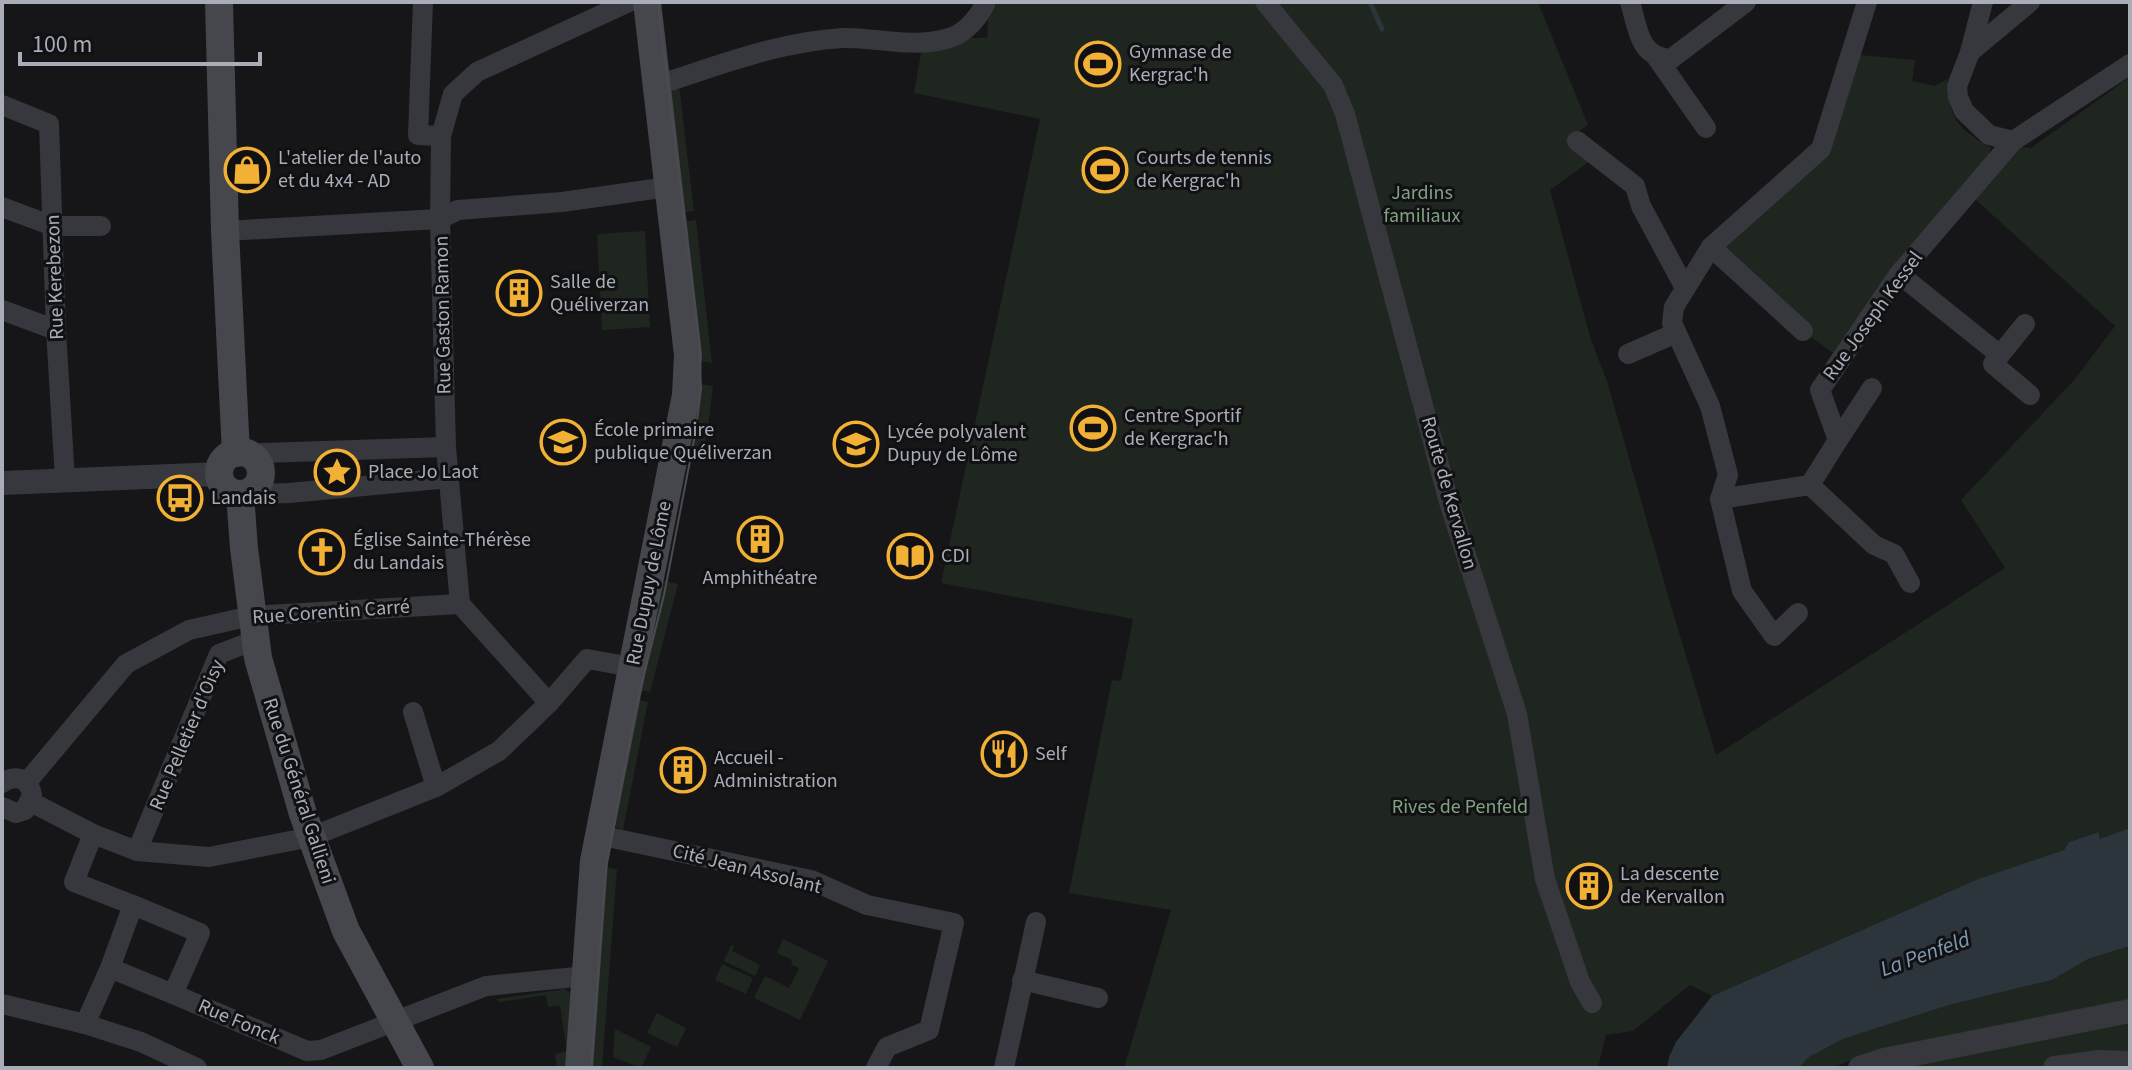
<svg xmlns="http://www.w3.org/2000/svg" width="2132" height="1070" font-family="'Source Sans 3',sans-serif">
	<rect width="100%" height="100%" fill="#161618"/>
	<!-- green -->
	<g fill="#1e261f">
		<polygon points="998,2 1538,2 1588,125 1575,134 1590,161 1550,190 1591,340 1607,381 1674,616 1716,755 2005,568 1961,500 2075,379 2115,326 1975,199 2019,147 2031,148 2130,77 2130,828 2100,839 2097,832 2069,842 2064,850 1978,879 1712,996 1690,985 1633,1031 1606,1035 1598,1068 1124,1068 1171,910 1069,893 1112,680 1121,681 1133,619 941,583 1040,119 914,93 921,53 950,46 964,38 987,38 988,17"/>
		<path d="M1860,55l55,5 -3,21 23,5 12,-7c3,41 9,48 44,69l-2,7 -95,110 -61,88 -30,-22 -85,-83 72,-61z"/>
		<polygon points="679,85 694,211 675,213 666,91"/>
		<polygon points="696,220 712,363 700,361 677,223"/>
		<polygon points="645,231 650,327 602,330 597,234"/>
		<polygon points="699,384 713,386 707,435 701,454 679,450"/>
		<polygon points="654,579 678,584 650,692 631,688"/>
		<polygon points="630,698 648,702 623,830 614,826"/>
		<polygon points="598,866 617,869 602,1068 583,1068"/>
		<polygon points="783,939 828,961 800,1020 754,998 765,976 789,988 799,968 791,964 792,960 777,953"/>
		<polygon points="731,945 734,946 732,951 760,965 755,976 724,961"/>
		<polygon points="2130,946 2130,1068 1872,1068 1873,1052 1831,1068 1799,1068 1809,1057 1843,1039 1949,1005 2052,980 2088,959"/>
		<polygon points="722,964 753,978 746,994 715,980"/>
		<polygon points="565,989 573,995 569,1068 557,1068 555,1054 567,1051 560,1006 548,1007 546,995 499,1002 496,999"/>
		<polygon points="657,1013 686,1028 677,1047 647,1033"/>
		<polygon points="615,1029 651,1047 641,1068 613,1057"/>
	</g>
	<!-- water -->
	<polygon fill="#2c353c" points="2130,828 2130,946 2088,959 2052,980 1949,1005 1843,1039 1809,1057 1799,1068 1667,1068 1669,1057 1676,1042 1712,996 1978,879 2064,850 2069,842 2098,832 2100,839"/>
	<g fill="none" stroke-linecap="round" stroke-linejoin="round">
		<!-- stream -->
		<polyline stroke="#2c353c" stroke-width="5" points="1370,2 1382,29"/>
		<!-- minor -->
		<g stroke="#37383d" stroke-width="20">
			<polyline points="423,2 418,135 441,136"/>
			<polyline points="1265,2 1333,85 1345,114 1449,502 1517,714 1545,879 1580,982 1592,1003"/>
			<path d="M1630,2c8,26 8,55 41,57l75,-57"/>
			<polyline points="1867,2 1821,149 1711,247 1674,307 1672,323 1710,406 1728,475 1720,499 1810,485 1838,440 1820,390 1899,274 2013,141"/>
			<polyline points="1983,2 1970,52 1957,86 1958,97 1964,111 1989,135 2013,141 2130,64"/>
			<polyline points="1970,52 2030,2"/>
			<polyline points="1657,58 1706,128"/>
			<path d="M657,85c61,-19 120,-43 185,-47 36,-1 74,12 110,-1 15,-5 28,-22 34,-35"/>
			<polyline points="2,105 49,124 56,330 65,480"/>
			<polyline points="1577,141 1635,186 1641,206 1685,288"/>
			<polyline points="2,207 53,226 101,226"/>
			<polyline points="225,231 440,219 458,210 562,202 668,187"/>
			<polyline points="1711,247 1803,331"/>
			<polyline points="1899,274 2000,355 2025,324"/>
			<polyline points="2,310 56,330"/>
			<polyline points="1628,354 1676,333"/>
			<polyline points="2000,355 1993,364 2030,395"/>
			<polyline points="1838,440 1872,388"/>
			<polyline points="254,458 262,453 446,447"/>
			<polyline points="1810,485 1874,545 1894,554 1910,583"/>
			<polyline points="254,488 262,494 289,493 449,478"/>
			<polyline points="1720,499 1742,591 1774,636 1798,613"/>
			<polyline points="549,703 460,604 446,447 440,219 441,136 453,94 477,72 629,2"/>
			<polyline points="413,712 436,787"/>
			<polyline points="27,782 126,664 189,630 251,616 460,604"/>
			<path d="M2,783c14,-9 27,-5 30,12l-7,15 -9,3 -14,-6"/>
			<polyline points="31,802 93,834 137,851 209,857 311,837 436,787 499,751 549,703 587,659 632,667"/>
			<polyline points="93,834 74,882 133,905"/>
			<polyline points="598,835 811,880 867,905 954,923 929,1030 887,1047 876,1068"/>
			<polyline points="137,851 219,654 255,640"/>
			<polyline points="1022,980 1098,998"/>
			<polyline points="173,994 307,1051 321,1050 486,986 586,976"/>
			<polyline points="2,1004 85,1024 141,1042 197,1068"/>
			<polyline points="85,1024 110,968 173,994 200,933 133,905 110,968"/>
			<polyline points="1004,1068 1036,922"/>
		</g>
		<!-- tertiary -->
		<g stroke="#37383d" stroke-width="24">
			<polyline points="2,483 219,474"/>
			<polyline points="1860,1068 1884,1060 2130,1011"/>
			<polyline points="2055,1068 2099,1062 2130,1063"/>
		</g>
		<!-- secondary -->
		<g stroke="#45474d" stroke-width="28">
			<polyline points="219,2 225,231 236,453"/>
			<circle cx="240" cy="473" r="21"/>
			<polyline points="240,494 244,548 258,658 303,814 346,931 420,1068"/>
			<polyline points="579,1068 594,861 686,395 688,355 647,2"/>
		</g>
		<!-- tram -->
		<polyline stroke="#4a4c52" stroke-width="2" points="591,1068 606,868 637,703 664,595 695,435 701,389 699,340 658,2"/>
	</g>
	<!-- icons -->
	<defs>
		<g id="stadium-ring" transform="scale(2.3)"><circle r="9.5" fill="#111113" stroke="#f2b134" stroke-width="1.5"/><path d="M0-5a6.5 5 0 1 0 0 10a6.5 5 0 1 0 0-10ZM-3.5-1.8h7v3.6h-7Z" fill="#f2b134"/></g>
		<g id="shop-ring" transform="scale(2.3)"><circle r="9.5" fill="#111113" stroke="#f2b134" stroke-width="1.5"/><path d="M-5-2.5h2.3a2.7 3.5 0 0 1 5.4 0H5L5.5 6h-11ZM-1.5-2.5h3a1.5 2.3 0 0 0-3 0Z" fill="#f2b134"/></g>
		<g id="building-ring" transform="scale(2.3)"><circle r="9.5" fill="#111113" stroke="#f2b134" stroke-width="1.5"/><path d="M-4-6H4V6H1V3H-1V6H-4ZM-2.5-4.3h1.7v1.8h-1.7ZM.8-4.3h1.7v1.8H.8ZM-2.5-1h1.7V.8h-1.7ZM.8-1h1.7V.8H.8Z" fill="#f2b134"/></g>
		<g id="school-ring" transform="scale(2.3)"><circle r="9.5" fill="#111113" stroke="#f2b134" stroke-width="1.5"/><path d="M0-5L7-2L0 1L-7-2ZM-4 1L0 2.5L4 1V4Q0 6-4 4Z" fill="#f2b134"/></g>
		<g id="sight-ring" transform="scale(2.3)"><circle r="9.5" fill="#111113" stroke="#f2b134" stroke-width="1.5"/><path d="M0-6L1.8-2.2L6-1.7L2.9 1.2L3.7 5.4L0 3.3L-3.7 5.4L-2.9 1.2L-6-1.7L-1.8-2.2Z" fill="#f2b134"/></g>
		<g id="bus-ring" transform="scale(2.3)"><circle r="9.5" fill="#111113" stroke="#f2b134" stroke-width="1.5"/><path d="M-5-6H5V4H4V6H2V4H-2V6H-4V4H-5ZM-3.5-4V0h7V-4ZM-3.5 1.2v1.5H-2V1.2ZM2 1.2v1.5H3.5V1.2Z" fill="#f2b134"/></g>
		<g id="church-ring" transform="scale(2.3)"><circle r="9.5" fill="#111113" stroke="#f2b134" stroke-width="1.5"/><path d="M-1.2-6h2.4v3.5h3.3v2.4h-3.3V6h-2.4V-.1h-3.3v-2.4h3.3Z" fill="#f2b134"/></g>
		<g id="library-ring" transform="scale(2.3)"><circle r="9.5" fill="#111113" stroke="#f2b134" stroke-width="1.5"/><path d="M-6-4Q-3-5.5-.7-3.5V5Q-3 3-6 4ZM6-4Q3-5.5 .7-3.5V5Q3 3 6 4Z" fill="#f2b134"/></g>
		<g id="restaurant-ring" transform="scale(2.3)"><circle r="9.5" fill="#111113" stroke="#f2b134" stroke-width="1.5"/><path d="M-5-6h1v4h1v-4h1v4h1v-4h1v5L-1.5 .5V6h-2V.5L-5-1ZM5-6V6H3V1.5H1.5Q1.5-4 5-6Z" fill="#f2b134"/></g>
	</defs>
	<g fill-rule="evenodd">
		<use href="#stadium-ring" x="1098" y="64"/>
		<use href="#shop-ring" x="247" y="170"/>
		<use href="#stadium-ring" x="1105" y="170"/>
		<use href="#building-ring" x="519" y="293"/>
		<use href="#stadium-ring" x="1093" y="428"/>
		<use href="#school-ring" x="563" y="442"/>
		<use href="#school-ring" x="856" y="444"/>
		<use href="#sight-ring" x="337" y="472"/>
		<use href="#bus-ring" x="180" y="498"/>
		<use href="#building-ring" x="760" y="539"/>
		<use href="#church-ring" x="322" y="552"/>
		<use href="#library-ring" x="910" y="556"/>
		<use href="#restaurant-ring" x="1004" y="754"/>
		<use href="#building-ring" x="683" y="770"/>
		<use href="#building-ring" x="1589" y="886"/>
	</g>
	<g text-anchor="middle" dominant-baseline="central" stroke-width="6" stroke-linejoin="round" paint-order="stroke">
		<!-- poi labels -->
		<g font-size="20" fill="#a8adb8" stroke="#111113" text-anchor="start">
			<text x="1129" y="52">Gymnase de<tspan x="1129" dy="23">Kergrac'h</tspan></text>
			<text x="278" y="158">L'atelier de l'auto<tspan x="278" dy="23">et du 4x4 - AD</tspan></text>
			<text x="1136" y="158">Courts de tennis<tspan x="1136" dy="23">de Kergrac'h</tspan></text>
			<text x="550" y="282">Salle de<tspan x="550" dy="23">Quéliverzan</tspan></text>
			<text x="1124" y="416">Centre Sportif<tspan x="1124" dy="23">de Kergrac'h</tspan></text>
			<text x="594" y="430">École primaire<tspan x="594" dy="23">publique Quéliverzan</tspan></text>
			<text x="887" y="432">Lycée polyvalent<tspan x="887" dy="23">Dupuy de Lôme</tspan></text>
			<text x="368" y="472">Place Jo Laot</text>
			<text x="211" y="498">Landais</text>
			<text x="353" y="540">Église Sainte-Thérèse<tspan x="353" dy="23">du Landais</tspan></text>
			<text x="941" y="556">CDI</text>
			<text x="760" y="578" text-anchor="middle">Amphithéatre</text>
			<text x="1035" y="754">Self</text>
			<text x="714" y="758">Accueil -<tspan x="714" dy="23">Administration</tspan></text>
			<text x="1620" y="874">La descente<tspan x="1620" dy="23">de Kervallon</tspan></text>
		</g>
		<!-- park labels -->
		<g font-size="20" fill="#7fa381" stroke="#111113">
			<text x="1422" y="193">Jardins<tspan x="1422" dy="23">familiaux</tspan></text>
			<text x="1460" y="807">Rives de Penfeld</text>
		</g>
		<!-- street labels -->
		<g font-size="20" fill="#a8adb8" stroke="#111113">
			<text transform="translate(55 277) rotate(-92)">Rue Kerebezon</text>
			<text transform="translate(443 315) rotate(-91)">Rue Gaston Ramon</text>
			<text transform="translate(1873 316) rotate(-54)">Rue Joseph Kessel</text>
			<text transform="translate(1449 493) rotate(74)">Route de Kervallon</text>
			<text transform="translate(649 583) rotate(-79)">Rue Dupuy de Lôme</text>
			<text transform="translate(331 612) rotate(-4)">Rue Corentin Carré</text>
			<text transform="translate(187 735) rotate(-67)">Rue Pelletier d'Oisy</text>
			<text transform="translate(299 791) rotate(72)">Rue du Général Gallieni</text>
			<text transform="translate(747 869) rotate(14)">Cité Jean Assolant</text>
			<text transform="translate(239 1022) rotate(23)">Rue Fonck</text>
		</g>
		<!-- water labels -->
		<g font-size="22" font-style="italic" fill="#7f9bb3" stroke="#111113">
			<text transform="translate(1925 954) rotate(-20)">La Penfeld</text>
		</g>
	</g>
	<!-- border -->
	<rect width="2132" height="1070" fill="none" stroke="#a8adb8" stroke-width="8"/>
	<!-- scale -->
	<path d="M20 52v12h240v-12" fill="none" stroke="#a8adb8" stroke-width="4"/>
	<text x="32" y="52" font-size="24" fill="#a8adb8" stroke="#111113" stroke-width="6" paint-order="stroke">100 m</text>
</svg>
